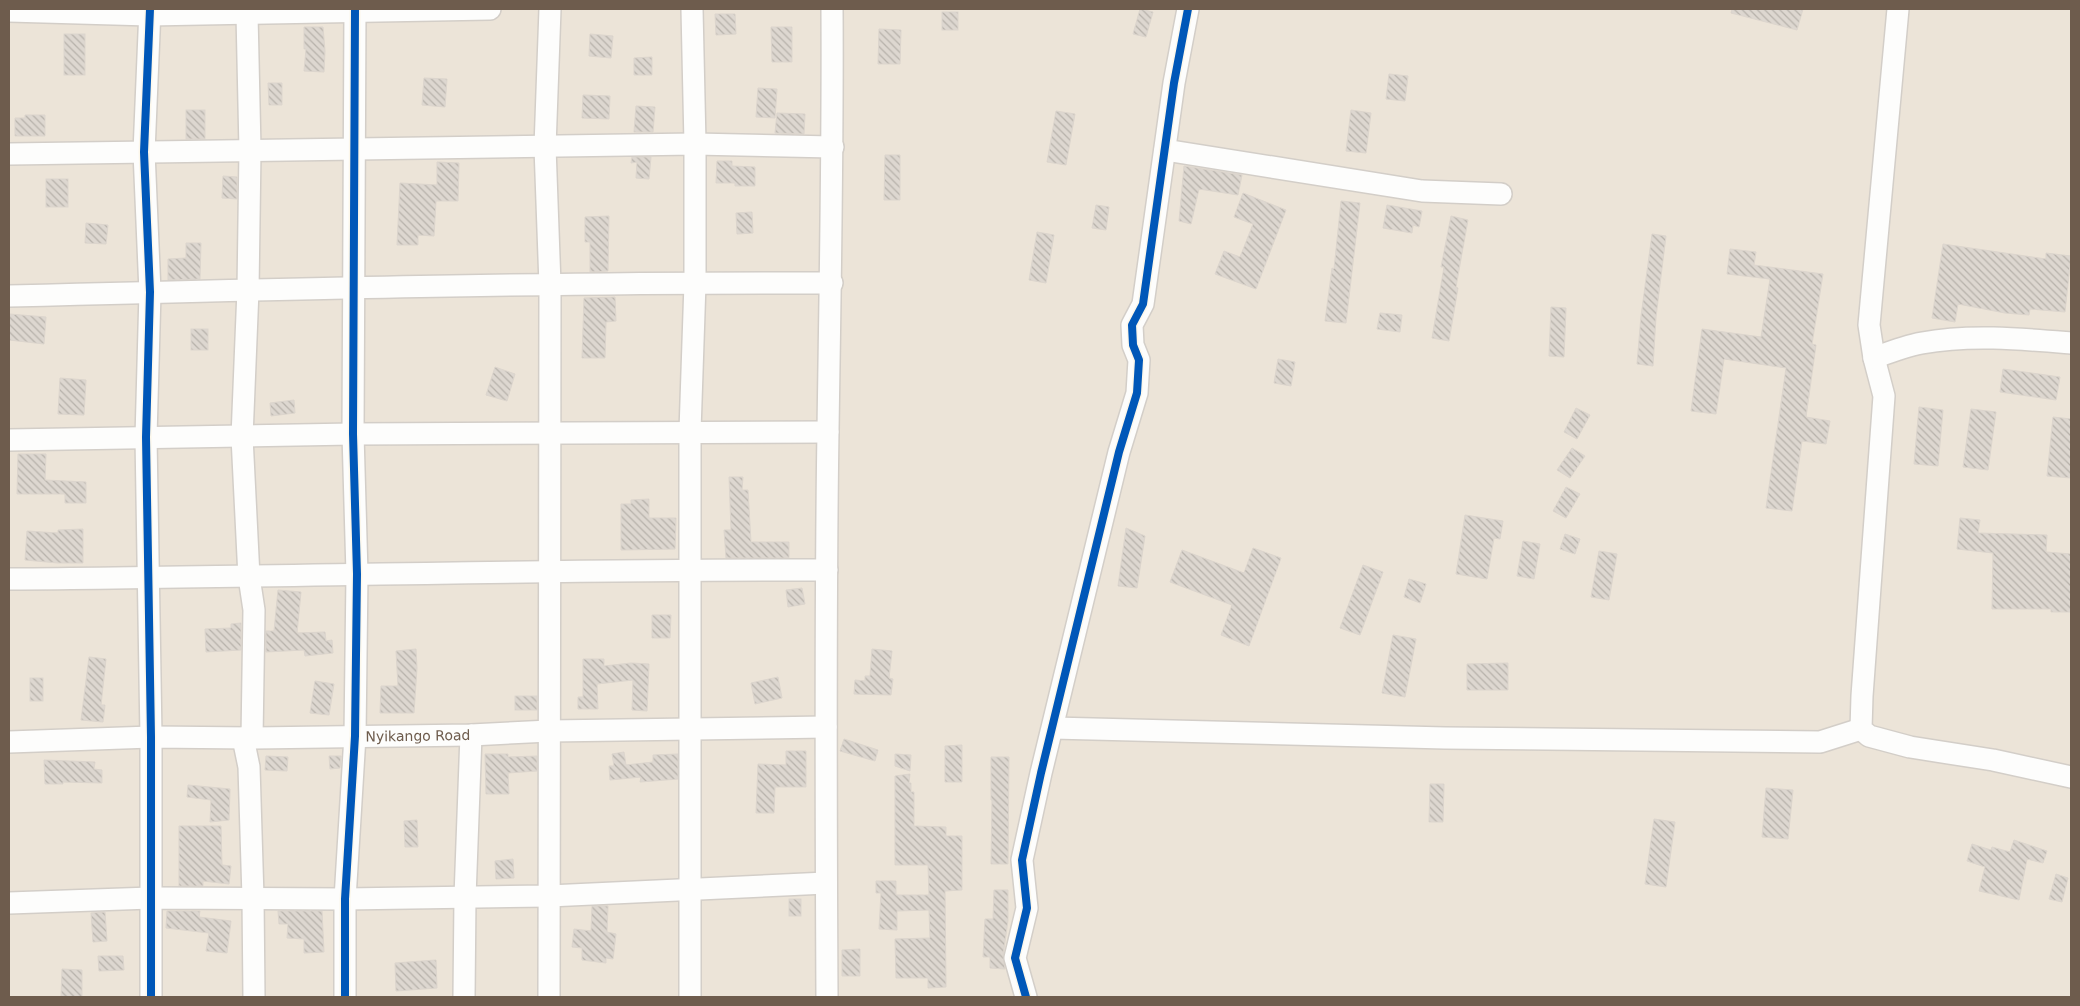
<svg xmlns="http://www.w3.org/2000/svg" width="2080" height="1006" font-family="'DejaVu Sans',sans-serif">
	<defs>
		<pattern id="building-back-hatch" width="6" height="6" patternUnits="userSpaceOnUse" patternTransform="scale(1.25)"><rect width="6" height="6" fill="#ddd7d0"/><path d="M-1 5l2 2M0 0l6 6M5-1l2 2" fill="none" stroke="#b7b2ab"/></pattern>
	</defs>
	<rect width="100%" height="100%" fill="#f4f1ea"/>
	<!-- residential -->
	<rect fill="#ece4d8" x="9" y="9" width="2062" height="988"/>
	<!-- building -->
	<g fill="url(#building-back-hatch)" stroke="#dcd5cd">
		<polygon points="1140,9 1153,12 1146,37 1133,34"/>
		<polygon points="1732,9 1803,9 1797,30 1731,13"/>
		<rect x="942" y="12" width="16" height="18"/>
		<polygon points="715,14 735,14 736,34 716,35"/>
		<polygon points="304,27 323,27 325,51 324,72 304,71 306,49 304,49"/>
		<polygon points="771,27 792,27 792,62 772,62"/>
		<polygon points="879,29 901,30 900,64 878,64"/>
		<rect x="64" y="34" width="21" height="41"/>
		<polygon points="590,34 613,36 611,58 589,56"/>
		<polygon points="652,57 652,75 634,75 634,58"/>
		<polygon points="1389,74 1408,76 1405,101 1386,99"/>
		<polygon points="424,78 447,79 445,107 422,105"/>
		<polygon points="268,83 282,83 282,105 269,105"/>
		<polygon points="758,88 777,89 775,118 756,117"/>
		<polygon points="583,95 610,96 609,119 582,118"/>
		<polygon points="636,106 655,107 653,132 634,132"/>
		<rect x="186" y="110" width="19" height="29"/>
		<polygon points="1351,110 1371,113 1366,153 1346,151"/>
		<polygon points="1056,111 1075,114 1066,165 1047,162"/>
		<polygon points="777,113 805,114 804,134 775,133"/>
		<polygon points="25,115 45,115 45,136 15,136 15,118 25,118"/>
		<polygon points="885,155 900,155 900,200 884,200"/>
		<polygon points="632,157 651,157 649,179 636,178 637,162 631,163"/>
		<polygon points="717,161 732,161 732,166 755,167 755,186 735,186 735,183 716,183"/>
		<polygon points="437,162 459,163 458,201 436,201 434,236 418,235 418,245 397,245 400,183 437,185"/>
		<polygon points="1184,166 1242,175 1238,195 1199,189 1191,224 1179,221"/>
		<polygon points="223,176 237,177 237,199 222,198"/>
		<rect x="46" y="179" width="22" height="28"/>
		<polygon points="1243,193 1286,210 1256,289 1215,274 1224,251 1240,257 1253,224 1234,217"/>
		<polygon points="1341,201 1360,203 1346,323 1325,321 1332,268 1334,269"/>
		<polygon points="1096,205 1109,207 1106,230 1092,228"/>
		<polygon points="1387,205 1422,211 1419,227 1413,225 1412,233 1383,228"/>
		<polygon points="752,212 753,233 737,234 736,213"/>
		<polygon points="609,216 608,271 590,272 590,242 585,242 585,217"/>
		<polygon points="1451,216 1468,220 1456,287 1458,288 1449,341 1432,338 1444,267 1441,267"/>
		<polygon points="86,223 108,225 106,244 85,243"/>
		<polygon points="1037,232 1054,235 1046,283 1029,280"/>
		<polygon points="1652,234 1666,236 1656,317 1653,366 1637,364 1641,316"/>
		<polygon points="186,243 201,243 200,279 168,280 168,259 186,258"/>
		<polygon points="1943,244 2046,259 2046,253 2071,256 2065,312 2030,309 2029,315 2005,313 1958,304 1955,322 1932,318"/>
		<polygon points="1730,249 1756,252 1754,265 1823,274 1812,344 1816,345 1806,417 1830,421 1826,444 1802,441 1792,511 1766,508 1786,368 1724,359 1716,414 1691,411 1702,329 1761,337 1770,279 1727,274"/>
		<polygon points="615,297 616,321 606,322 605,358 582,358 584,298"/>
		<polygon points="1551,307 1566,308 1564,357 1549,356"/>
		<polygon points="1380,313 1402,315 1400,332 1377,329"/>
		<polygon points="9,314 46,317 44,344 9,340"/>
		<rect x="191" y="329" width="17" height="21"/>
		<polygon points="1278,359 1295,362 1291,386 1274,383"/>
		<polygon points="495,367 515,374 507,401 486,395"/>
		<polygon points="2003,369 2060,377 2056,400 2000,392"/>
		<polygon points="60,378 86,380 84,415 58,414"/>
		<polygon points="294,400 295,413 271,416 270,403"/>
		<polygon points="1919,407 1943,410 1938,466 1914,464"/>
		<polygon points="1576,408 1590,415 1577,439 1564,432"/>
		<polygon points="1971,409 1996,412 1988,470 1963,467"/>
		<polygon points="2053,417 2071,419 2071,478 2047,476"/>
		<polygon points="1572,448 1585,456 1570,478 1557,470"/>
		<polygon points="18,454 46,454 45,480 86,482 86,503 65,503 65,494 17,494"/>
		<polygon points="729,477 743,477 742,490 748,490 751,542 789,542 789,558 726,558 724,530 731,530"/>
		<polygon points="1566,487 1580,494 1566,518 1553,511"/>
		<polygon points="649,499 649,518 676,518 675,549 621,550 621,504 631,504 631,500"/>
		<polygon points="1465,515 1503,521 1500,539 1494,538 1487,579 1456,574"/>
		<polygon points="1960,518 1980,520 1978,533 2047,535 2046,552 2071,554 2071,612 2051,612 2051,609 1992,609 1993,553 1957,549"/>
		<polygon points="1126,528 1145,536 1137,588 1118,586"/>
		<polygon points="83,529 83,563 58,563 25,560 27,531 58,533 58,530"/>
		<polygon points="1565,534 1580,539 1575,554 1560,549"/>
		<polygon points="1523,541 1540,544 1534,579 1517,576"/>
		<polygon points="1253,548 1281,558 1249,646 1221,635 1232,605 1170,582 1182,550 1244,573"/>
		<polygon points="1599,551 1617,554 1609,600 1591,597"/>
		<polygon points="1363,565 1383,572 1360,635 1340,628"/>
		<polygon points="1409,579 1426,584 1420,603 1404,597"/>
		<polygon points="802,588 805,604 788,607 786,590"/>
		<polygon points="278,590 301,592 297,633 325,632 326,641 332,640 333,653 305,656 304,650 266,652 266,631 274,631"/>
		<polygon points="652,615 671,615 670,638 652,638"/>
		<polygon points="241,623 241,650 206,652 205,629 231,628 231,624"/>
		<polygon points="1393,635 1416,639 1405,697 1382,693"/>
		<polygon points="416,649 417,668 414,713 380,713 381,686 398,686 396,651"/>
		<polygon points="872,649 892,651 889,678 893,679 891,695 854,694 855,680 865,681 865,676 870,676"/>
		<polygon points="89,657 106,659 101,705 105,705 103,722 81,720"/>
		<polygon points="583,659 604,659 604,666 631,663 649,664 647,711 632,710 633,680 597,684 598,709 578,709 578,697 583,697"/>
		<polygon points="1508,663 1508,690 1467,690 1467,664"/>
		<polygon points="778,677 782,698 755,704 751,683"/>
		<rect x="30" y="678" width="13" height="23"/>
		<polygon points="315,681 334,684 329,715 310,713"/>
		<rect x="515" y="696" width="22" height="14"/>
		<polygon points="844,739 878,750 875,761 840,751"/>
		<polygon points="962,745 962,782 945,782 945,746"/>
		<polygon points="786,751 806,751 806,787 775,787 774,813 756,813 758,764 786,765"/>
		<polygon points="624,752 626,765 653,762 653,755 678,754 678,779 640,782 641,777 610,780 609,766 614,766 612,754"/>
		<polygon points="485,754 508,754 508,757 537,756 537,771 508,773 509,794 486,794"/>
		<polygon points="895,754 911,755 910,771 895,766"/>
		<polygon points="266,756 288,757 287,771 265,770"/>
		<polygon points="329,756 341,756 340,768 330,769"/>
		<polygon points="991,757 1009,757 1008,864 991,864 992,800 991,800"/>
		<polygon points="44,760 95,762 94,769 102,770 102,783 63,782 63,784 45,784"/>
		<polygon points="910,774 909,783 911,783 911,792 914,792 914,826 946,827 946,836 962,836 962,890 945,891 946,987 928,988 928,978 896,978 895,939 930,938 929,910 897,911 897,930 879,929 881,893 876,893 876,881 896,881 896,895 929,895 928,865 895,865 895,776"/>
		<polygon points="1430,784 1444,784 1443,822 1429,822"/>
		<polygon points="188,785 230,789 229,820 210,822 211,800 187,797"/>
		<polygon points="1766,788 1793,790 1788,839 1762,837"/>
		<polygon points="1654,819 1675,822 1666,887 1645,884"/>
		<polygon points="417,820 418,847 405,847 404,821"/>
		<polygon points="179,826 221,826 222,865 231,866 229,884 203,881 203,886 179,886"/>
		<polygon points="2014,840 2047,851 2043,863 2027,859 2019,900 1979,891 1985,867 1967,861 1972,844 1991,850 1992,847 2010,852"/>
		<polygon points="513,859 514,878 496,879 495,861"/>
		<polygon points="2056,874 2068,878 2062,902 2049,899"/>
		<polygon points="994,890 1008,890 1008,920 1003,956 1005,969 990,968 990,957 983,957 985,919 993,919"/>
		<rect x="789" y="899" width="12" height="17"/>
		<polygon points="592,906 608,906 607,932 616,934 613,959 606,958 606,963 582,960 582,948 572,947 574,929 591,931"/>
		<polygon points="167,911 200,911 199,917 231,921 227,953 206,951 209,933 166,928"/>
		<polygon points="278,911 322,911 324,952 304,953 304,939 287,938 288,924 279,924"/>
		<polygon points="105,912 107,941 93,942 91,913"/>
		<polygon points="860,949 860,976 842,976 842,950"/>
		<polygon points="98,956 123,956 124,970 99,971"/>
		<polygon points="436,960 437,988 396,991 395,963"/>
		<polygon points="62,969 82,970 82,997 61,997"/>
	</g>
	<g fill="none" stroke-linecap="round" stroke-linejoin="round">
		<!-- minor casing -->
		<g stroke="#d3cec8" stroke-width="24">
			<g id="minor">
				<polyline points="150,9 144,152 150,292 146,437 151,737 151,997"/>
				<polyline points="1898,9 1869,325 1874,358 1884,396 1862,696 1861,729 1869,736 1910,747 1993,760 2071,777"/>
				<polyline points="9,11 149,15 490,9"/>
				<polyline points="247,14 250,150 248,290 242,437 249,577 254,610 252,738"/>
				<polyline points="1165,150 1422,191 1501,194"/>
				<polyline points="9,154 695,144 833,147"/>
				<path d="M9,296c274,-7 548,-14 823,-13"/>
				<path d="M1874,358c16,-6 31,-12 48,-15 48,-9 101,-4 149,0"/>
				<polyline points="9,440 353,434 828,432"/>
				<path d="M9,579c272,-2 545,-10 818,-9"/>
				<polyline points="1053,728 1445,738 1820,742 1861,729"/>
				<polyline points="243,738 249,767 253,898 254,997"/>
				<path id="s1" d="M9,742l142,-5 101,1 219,-3 78,-4 277,-4"/>
				<polyline points="9,903 151,898 345,899 549,896 826,883"/>
				<polyline points="345,997 345,899 355,736 357,574 353,434 355,9"/>
				<polyline points="464,997 465,897 471,735"/>
				<polyline points="549,997 550,285 545,147 550,9"/>
				<polyline points="690,997 690,431 695,283 695,144 692,9"/>
				<path d="M827,997c-1,-188 -2,-377 1,-566 2,-141 5,-281 4,-422"/>
				<polyline points="1026,997 1015,958 1027,908 1022,860 1041,773 1119,452 1137,393 1139,360 1133,345 1132,325 1143,304 1174,83 1188,9"/>
			</g>
		</g>
		<!-- minor -->
		<use href="#minor" stroke="#fdfdfc" stroke-width="21"/>
		<!-- cycleway casing -->
		<g stroke="#fcf7ea" stroke-width="11">
			<g id="cycleway">
				<polyline points="150,9 144,152 150,292 146,437 151,737 151,997"/>
				<polyline points="345,997 345,899 355,736 357,574 353,434 355,9"/>
				<polyline points="1026,997 1015,958 1027,908 1022,860 1041,773 1119,452 1137,393 1139,360 1133,345 1132,325 1143,304 1174,83 1188,9"/>
			</g>
		</g>
		<!-- cycleway -->
		<use href="#cycleway" stroke="#0057b8" stroke-width="8"/>
	</g>
	<g text-anchor="middle" dominant-baseline="central" stroke-width="5" stroke-linejoin="round" paint-order="stroke">
		<!-- street labels -->
		<g font-size="14" fill="#6e5c4d" stroke="#fcf7ea">
			<text stroke="none"><textPath href="#s1" startOffset="409">Nyikango Road</textPath></text>
		</g>
	</g>
	<!-- border -->
	<rect width="2080" height="1006" fill="none" stroke="#6e5c4d" stroke-width="20"/>
</svg>
